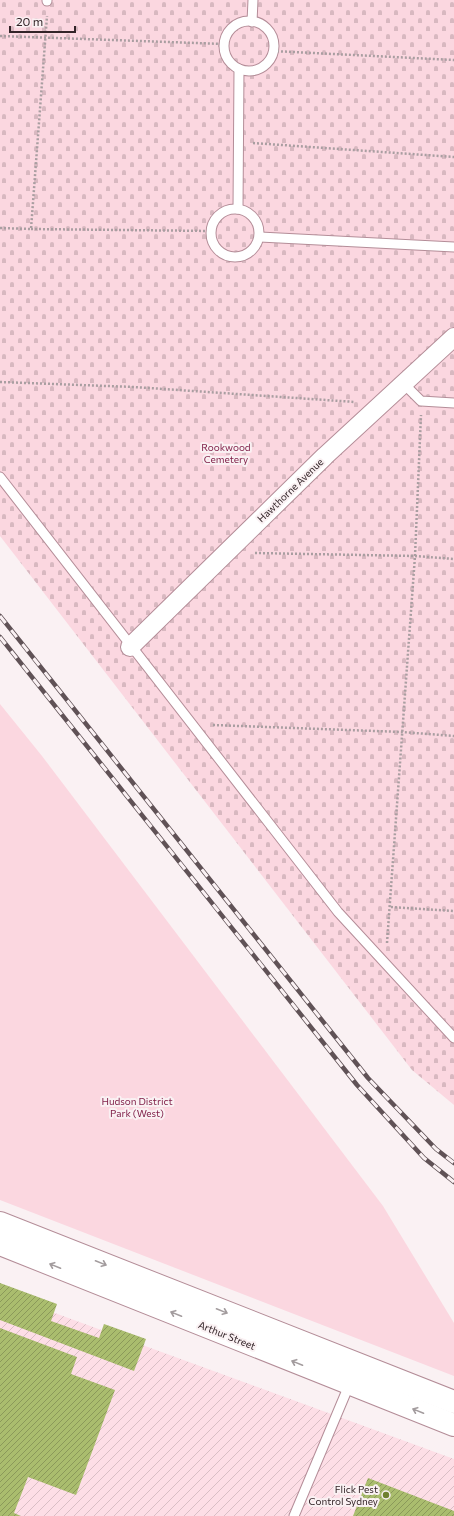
<svg xmlns="http://www.w3.org/2000/svg" width="454" height="1516" font-family="Commissioner,sans-serif">
	<defs>
		<pattern id="industrial-furrows" width="10" height="10" patternUnits="userSpaceOnUse"><rect width="10" height="10" fill="#fddee6"/><path d="M-1 1l2-2M0 10L10 0M9 11l2-2" fill="none" stroke="#d9bec5"/></pattern>
		<pattern id="cemetery-stones" width="16" height="16" patternUnits="userSpaceOnUse"><rect width="16" height="16" fill="#fbd7e0"/><path d="M2 7V4a2 2 0 0 1 4 0v3zM10 15v-3a2 2 0 0 1 4 0v3z" fill="#d8b8c0"/></pattern>
		<pattern id="building-hatch" width="6" height="6" patternUnits="userSpaceOnUse"><rect width="6" height="6" fill="#aabd6e"/><path d="M-1 1l2-2M0 6l6-6M5 7l2-2" fill="none" stroke="#8b995a"/></pattern>
	</defs>
	<rect width="100%" height="100%" fill="#faf1f3"/>
	<!-- industrial -->
	<polygon fill="url(#industrial-furrows)" points="0,1293 454,1459 454,1516 0,1516"/>
	<!-- green -->
	<polygon fill="#fbd7e0" points="0,704 42,756 383,1206 454,1323 454,1376 0,1200"/>
	<!-- cemetery -->
	<polygon fill="url(#cemetery-stones)" points="0,0 454,0 454,1105 412,1070 0,536"/>
	<!-- building -->
	<g fill="url(#building-hatch)">
		<polygon points="0,1283 57,1304 51,1321 99,1338 104,1324 146,1339 134,1371 0,1320"/>
		<polygon points="0,1328 77,1357 71,1374 115,1390 76,1495 28,1477 14,1513 21,1516 0,1516"/>
		<polygon points="368,1478 454,1511 454,1516 353,1516"/>
	</g>
	<g fill="none" stroke-linecap="round" stroke-linejoin="round">
		<!-- service casing -->
		<g stroke="#b48d98" stroke-width="11">
			<g id="service">
				<polyline points="47,1 47,0"/>
				<circle cx="249" cy="46" r="25"/>
				<polyline points="252,22 253,0"/>
				<circle cx="235" cy="233" r="24"/>
				<polyline points="238,209 239,69"/>
				<polyline points="260,237 454,247"/>
				<polyline points="404,384 421,401 454,403"/>
				<polyline points="0,477 338,912 454,1038"/>
				<polyline points="294,1516 350,1383"/>
			</g>
		</g>
		<!-- minor casing -->
		<g stroke="#b48d98" stroke-width="20">
			<polyline id="minor" points="130,647 325,456 454,337"/>
		</g>
		<!-- secondary casing -->
		<g stroke="#b48d98" stroke-width="24">
			<g id="secondary">
				<polyline points="0,1223 454,1402"/>
				<polyline points="0,1244 454,1425"/>
			</g>
		</g>
		<!-- path -->
		<g stroke="#a99ea1" stroke-width="2.5" stroke-dasharray="2 2" stroke-linecap="butt">
			<polyline points="0,36 224,44"/>
			<polyline points="273,51 454,60"/>
			<polyline points="253,143 454,157"/>
			<polyline points="0,228 31,229 47,16"/>
			<polyline points="31,229 211,231"/>
			<polyline points="0,382 134,387 355,402"/>
			<polyline points="255,553 415,556 454,559"/>
			<polyline points="213,725 402,732 454,736"/>
			<polyline points="391,907 454,911"/>
			<polyline points="387,943 415,556 421,415"/>
		</g>
		<!-- service -->
		<use href="#service" stroke="#fff" stroke-width="9"/>
		<!-- minor -->
		<use href="#minor" stroke="#fff" stroke-width="18"/>
		<!-- secondary -->
		<use href="#secondary" stroke="#fff" stroke-width="22"/>
		<!-- rail casing -->
		<g stroke="#605256" stroke-width="4.5">
			<g id="rail">
				<polyline points="0,616 368,1078 436,1149 454,1163"/>
				<polyline points="0,637 357,1085 424,1158 454,1182"/>
			</g>
		</g>
		<!-- rail -->
		<use href="#rail" stroke="#faf1f3" stroke-width="3" stroke-dasharray="9" stroke-linecap="butt"/>
	</g>
	<!-- one-way arrows -->
	<defs><path id="oneway-shaft" d="M-6 0H5M1.5-3L5.5 0L1.5 3" fill="none" stroke-width="1.6" stroke-linecap="round" stroke-linejoin="round"/></defs>
	<g stroke="#a39c9e">
		<use href="#oneway-shaft" transform="translate(101 1263) rotate(22)"/>
		<use href="#oneway-shaft" transform="translate(55 1266) rotate(-158)"/>
		<use href="#oneway-shaft" transform="translate(222 1311) rotate(22)"/>
		<use href="#oneway-shaft" transform="translate(176 1314) rotate(-158)"/>
		<use href="#oneway-shaft" transform="translate(297 1363) rotate(-158)"/>
		<use href="#oneway-shaft" transform="translate(418 1411) rotate(-158)"/>
	</g>
	<!-- markers -->
	<circle fill="#6f802f" stroke="#faf1f3" stroke-width="1.5" cx="386" cy="1495" r="4"/>
	<g text-anchor="middle" dominant-baseline="central" stroke-width="4" stroke-linejoin="round" paint-order="stroke">
		<!-- park labels -->
		<g font-size="10" fill="#7d1b45" stroke="#faf1f3">
			<text x="226" y="447">Rookwood<tspan x="226" dy="12">Cemetery</tspan></text>
			<text x="137" y="1101">Hudson District<tspan x="137" dy="12">Park (West)</tspan></text>
		</g>
		<!-- street labels -->
		<g font-size="10" fill="#332428" stroke="#faf1f3">
			<text transform="translate(290 490) rotate(-44)">Hawthorne Avenue</text>
			<text transform="translate(227 1335) rotate(22)">Arthur Street</text>
		</g>
		<!-- poi labels -->
		<g font-size="10" fill="#332428" stroke="#faf1f3" text-anchor="end">
			<text x="378" y="1489">Flick Pest<tspan x="378" dy="12">Control Sydney</tspan></text>
		</g>
	</g>
	<!-- scale -->
	<path d="M10 26v6h65v-6" fill="none" stroke="#332428" stroke-width="2"/>
	<text x="16" y="26" font-size="12" fill="#332428" stroke="#faf1f3" stroke-width="3" paint-order="stroke">20 m</text>
</svg>
